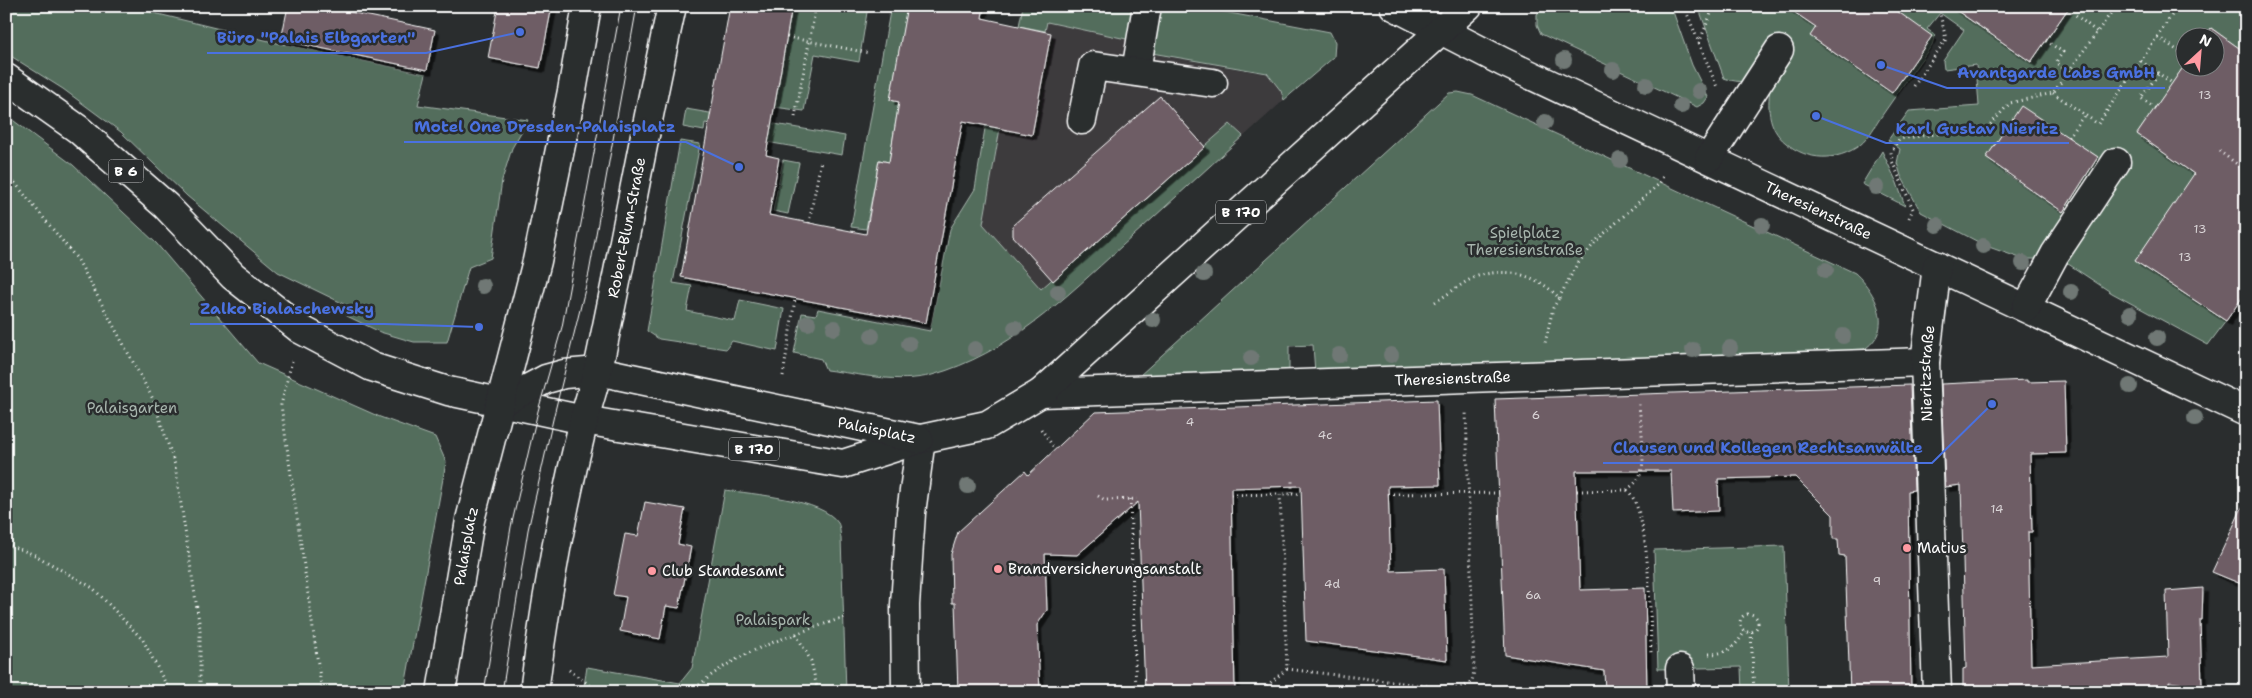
<svg xmlns="http://www.w3.org/2000/svg" width="2252" height="698" font-family="'Shantell Sans',sans-serif">
	<defs>
		<filter id="shadow"><feDropShadow dx="4.5" dy="4.5" stdDeviation="0" flood-color="#0009"/></filter>
	</defs>
	<rect width="100%" height="100%" fill="#2a2d2e"/>
	<filter id="ink" filterUnits="userSpaceOnUse"><feTurbulence type="fractalNoise" baseFrequency=".02" numOctaves="2"/><feDisplacementMap in="SourceGraphic" scale="10" xChannelSelector="R" yChannelSelector="G"/><feConvolveMatrix kernelMatrix="1 2 1 2 8 2 1 2 1" color-interpolation-filters="sRGB"/></filter>
	<g filter="url(#ink)">
		<!-- built -->
		<polygon fill="#3e3b3e" points="1047,22 1131,40 1130,50 1267,74 1281,91 1284,100 1079,285 1025,330 995,349 963,334 1019,26 1045,31"/>
		<!-- green -->
		<g fill="#526d5c" stroke="#a8b6ae" fill-rule="evenodd">
			<polygon points="6,6 151,6 150,12 277,43 426,74 418,105 528,120 512,148 502,180 491,258 469,267 447,342 414,342 380,332 347,316 344,304 278,272 187,196 121,132 63,89 6,53"/>
			<polygon points="792,6 868,6 859,62 815,54 804,111 774,107"/>
			<polygon points="891,6 907,8 890,100 899,102 889,162 879,160 866,229 851,227"/>
			<polygon points="1023,6 1137,6 1131,40 1047,22 1045,31 1019,26"/>
			<polygon points="1155,6 1193,6 1330,32 1335,42 1334,57 1284,100 1281,91 1267,73 1146,52"/>
			<polygon points="1546,6 1671,6 1692,65 1708,97 1704,103 1697,107 1541,34 1537,25 1537,14"/>
			<path d="M1698,6h87l4,2 1,-2h181l-7,10 67,46 39,-56h176v47l-35,-25 -7,9 -20,1v28l-47,68 63,44 -29,31 -36,52 91,60 -18,24 -96,-52 -68,-45 -9,11h-12l-37,-13 -65,-34 -20,-36 -4,-13 3,-14 -12,-9 21,-29 70,-5 -3,-41 -32,4 -1,-8 21,-31 -24,-17 -13,16 8,6 -3,10c-17,23 -33,46 -49,69 -7,10 -14,24 -23,31 -23,17 -53,16 -74,-2 -19,-15 -19,-38 -15,-60 -16,-2 -32,1 -47,-5zM2021,107l77,50 -36,54 -56,-37v-2l-20,-14z"/>
			<path d="M1012,61l-29,163 58,65 189,-165 13,12c-41,37 -81,74 -121,110 -57,52 -114,108 -190,129 -34,9 -72,-1 -106,-5l-5,-11 -27,-6 8,-40 14,2 2,-6 112,22 20,-102 25,-40 20,-121z"/>
			<path d="M1458,92l14,3 383,178c23,21 41,61 4,79l-321,10 -223,11 -2,-28 -24,1v27l-150,3 310,-283z"/>
			<polygon points="686,109 845,136 842,155 737,137 738,129 705,123 704,131 683,127"/>
			<polygon points="6,115 73,165 156,243 258,363 380,417 435,437 446,462 404,692 6,692"/>
			<polygon points="680,141 700,144 673,283 692,286 687,311 735,321 740,300 784,309 777,351 732,341 726,349 659,339 647,331"/>
			<polygon points="1882,151 1897,183 1905,206 1862,184"/>
			<polygon points="783,160 799,163 788,214 773,211"/>
			<path d="M725,490c26,4 98,9 113,33 2,3 2,10 3,15l5,154h-263l4,-25 93,16 12,-15z"/>
			<polygon points="1784,546 1789,692 1742,692 1741,667 1658,669 1654,550"/>
		</g>
		<!-- building -->
		<g fill="#6e5d65" stroke="#fff" filter="url(#shadow)">
			<polygon points="288,6 322,6 435,30 427,70 281,40"/>
			<polygon points="498,6 552,6 540,68 488,58"/>
			<polygon points="730,6 792,6 766,155 779,158 769,215 866,234 879,160 889,162 899,102 890,100 907,6 984,6 982,18 1051,33 1032,135 963,121 926,323 681,277"/>
			<polygon points="1785,6 1890,6 1932,36 1892,93 1810,36 1816,27"/>
			<polygon points="1950,6 2070,6 2031,62"/>
			<polygon points="2211,28 2246,53 2246,292 2226,321 2135,261 2194,174 2137,134 2184,66 2184,68 2214,68 2214,38 2204,38"/>
			<polygon points="1160,96 1205,147 1053,281 1013,236 1013,225"/>
			<polygon points="2021,106 2098,157 2063,212 1986,158"/>
			<polygon points="2027,380 2027,382 2064,381 2066,453 2030,454 2032,532 2028,532 2031,665 2168,657 2166,591 2203,588 2202,620 2200,620 2202,686 2169,682 2169,692 1963,692 1963,669 1966,668 1961,485 1945,487 1941,384"/>
			<polygon points="1910,385 1914,490 1908,491 1911,692 1850,692 1845,556 1839,555 1838,539 1833,539 1833,515 1795,477 1718,479 1719,511 1673,513 1671,471 1576,471 1580,590 1645,588 1647,692 1605,692 1604,671 1505,655 1495,399"/>
			<polygon points="1437,400 1440,485 1388,486 1391,571 1444,569 1447,660 1306,641 1301,486 1231,488 1235,692 1145,692 1138,502 1077,555 1045,554 1047,610 1037,625 1040,692 958,692 955,603 952,603 951,554 958,532 1025,471 1028,475 1095,412"/>
			<polygon points="2246,499 2246,586 2212,572"/>
			<polygon points="645,502 685,509 678,544 691,547 679,608 666,606 660,639 620,631 626,597 613,595 625,534 638,536"/>
		</g>
		<g fill="none" stroke-linecap="round" stroke-linejoin="round">
			<!-- minor casing -->
			<g stroke="#fff" stroke-width="31">
				<g id="minor">
					<path id="s1" d="M1394,6l109,56 743,350"/>
					<polyline points="1136,71 1147,6"/>
					<polyline points="1082,120 1093,66 1213,83"/>
					<polyline points="1709,158 1779,50"/>
					<polyline points="2026,308 2055,254 2116,162"/>
					<path id="s2" d="M1041,393l884,-31"/>
					<polyline points="1680,669 1681,692"/>
					<polyline points="906,692 905,605 911,513 921,439"/>
					<path id="s3" d="M1937,692l-12,-330 12,-96"/>
				</g>
			</g>
			<!-- major casing -->
			<g stroke="#fff" stroke-width="31">
				<g id="major">
					<polyline points="6,78 78,129 166,206 233,276 300,329 372,367 448,391 584,420 843,464 921,439 987,425 1041,393 1468,6"/>
					<path id="s4" d="M499,404l47,-25 18,-5 34,-3 321,68"/>
					<path id="s5" d="M441,692l29,-172 67,-259 35,-170 15,-85"/>
					<path id="s6" d="M534,692c11,-91 28,-183 50,-272 4,-17 10,-33 14,-51 26,-121 47,-242 74,-363"/>
				</g>
			</g>
			<!-- path -->
			<g stroke="#fff" stroke-width="3" stroke-dasharray="1 4" stroke-linecap="butt">
				<polyline points="1684,6 1717,87"/>
				<polyline points="2166,6 2174,12"/>
				<polyline points="816,7 849,13 850,6"/>
				<polyline points="2068,9 2097,32"/>
				<polyline points="787,37 869,53"/>
				<polyline points="2158,37 2184,55"/>
				<polyline points="2046,41 2063,52 2056,62 2067,74"/>
				<polyline points="1699,43 1714,6"/>
				<polyline points="2141,61 2172,83"/>
				<polyline points="1914,86 1946,39 1938,6"/>
				<polyline points="2053,93 2098,124 2178,6"/>
				<polyline points="2155,108 2141,98 2159,73"/>
				<polyline points="795,117 816,6"/>
				<polyline points="2068,137 2085,114"/>
				<polyline points="2219,151 2241,167"/>
				<polyline points="6,178 15,183 78,260 153,399 175,465 200,628 200,692"/>
				<polyline points="1909,218 1913,209 1892,161 1891,152 1899,139 1988,127 2010,103 2053,93 2116,6"/>
				<polyline points="809,223 821,160"/>
				<polyline points="1559,298 1576,266 1597,240 1659,184 1664,174"/>
				<path d="M1435,302c14,-8 29,-21 43,-26 30,-9 60,-1 81,22l-6,10 -8,35"/>
				<polyline points="292,361 281,405 322,692"/>
				<polyline points="783,376 795,299"/>
				<polyline points="1041,429 1055,449"/>
				<path d="M1627,490c24,21 23,130 24,164"/>
				<path d="M1577,491l50,-1c5,-4 11,-9 13,-15 7,-15 0,-54 -1,-71"/>
				<polyline points="1292,494 1301,494"/>
				<polyline points="1388,494 1499,493"/>
				<polyline points="1231,495 1280,494"/>
				<polyline points="1098,496 1105,500 1137,499"/>
				<polyline points="1130,499 1136,692"/>
				<polyline points="6,544 35,555 93,588 143,640 170,692"/>
				<circle cx="1749" cy="623" r="9"/>
				<polyline points="1751,632 1754,692"/>
				<polyline points="796,634 811,661 818,692"/>
				<path d="M1709,654c19,0 27,-8 36,-23"/>
				<polyline points="1287,669 1452,689 1464,687 1472,681 1474,671 1466,410"/>
				<polyline points="569,670 599,692"/>
				<path d="M692,692c41,-41 99,-56 153,-75"/>
				<polyline points="1259,692 1287,669 1280,494 1292,494 1292,478"/>
			</g>
			<!-- minor -->
			<use href="#minor" stroke="#2a2d2e" stroke-width="28"/>
			<!-- major -->
			<use href="#major" stroke="#2a2d2e" stroke-width="28"/>
			<!-- tram -->
			<g stroke="#fff" stroke-width="1">
				<polyline points="484,692 511,527 538,411 562,327 621,6"/>
				<polyline points="502,692 528,530 554,415 589,273 637,6"/>
			</g>
		</g>
		<!-- trees -->
		<g fill="#6f7874">
			<circle cx="1564" cy="60" r="8"/>
			<circle cx="1613" cy="70" r="8"/>
			<circle cx="1646" cy="85" r="8"/>
			<circle cx="1699" cy="91" r="8"/>
			<circle cx="1681" cy="106" r="8"/>
			<circle cx="1545" cy="122" r="8"/>
			<circle cx="1620" cy="160" r="8"/>
			<circle cx="1876" cy="187" r="8"/>
			<circle cx="1762" cy="225" r="8"/>
			<circle cx="1937" cy="225" r="8"/>
			<circle cx="1983" cy="246" r="8"/>
			<circle cx="2023" cy="263" r="8"/>
			<circle cx="1826" cy="270" r="8"/>
			<circle cx="1204" cy="274" r="8"/>
			<circle cx="483" cy="286" r="8"/>
			<circle cx="1058" cy="292" r="8"/>
			<circle cx="2071" cy="292" r="8"/>
			<circle cx="2130" cy="314" r="8"/>
			<circle cx="1153" cy="320" r="8"/>
			<circle cx="808" cy="323" r="8"/>
			<circle cx="834" cy="328" r="8"/>
			<circle cx="1015" cy="328" r="8"/>
			<circle cx="872" cy="336" r="8"/>
			<circle cx="1843" cy="336" r="8"/>
			<circle cx="2157" cy="338" r="8"/>
			<circle cx="909" cy="344" r="8"/>
			<circle cx="1730" cy="348" r="8"/>
			<circle cx="975" cy="349" r="8"/>
			<circle cx="1693" cy="350" r="8"/>
			<circle cx="1339" cy="355" r="8"/>
			<circle cx="1391" cy="355" r="8"/>
			<circle cx="1251" cy="358" r="8"/>
			<circle cx="2130" cy="386" r="8"/>
			<circle cx="2195" cy="418" r="8"/>
			<circle cx="968" cy="486" r="8"/>
		</g>
	</g>
	<!-- markers -->
	<g fill="#ff9aa2" stroke="#2a2d2e" stroke-width="2">
		<circle cx="1907" cy="548" r="5"/>
		<circle cx="998" cy="569" r="5"/>
		<circle cx="652" cy="571" r="5"/>
	</g>
	<g text-anchor="middle" dominant-baseline="central" stroke-width="5" stroke-linejoin="round" paint-order="stroke">
		<!-- number labels -->
		<g font-size="12" fill="#dbd6d8">
			<text x="2205" y="95">13</text>
			<text x="2200" y="229">13</text>
			<text x="2185" y="257">13</text>
			<text x="1536" y="415">6</text>
			<text x="1190" y="422">4</text>
			<text x="1325" y="435">4c</text>
			<text x="1997" y="509">14</text>
			<text x="1877" y="581">9</text>
			<text x="1332" y="584">4d</text>
			<text x="1533" y="595">6a</text>
		</g>
		<!-- shield labels -->
		<g fill="#2a2d2e" stroke="#bfc0c0" stroke-width="1">
			<rect x="108.5" y="159.5" width="35" height="23" rx="4"/>
			<rect x="1216" y="200.5" width="50" height="23" rx="4"/>
			<rect x="729" y="437.5" width="50" height="23" rx="4"/>
		</g>
		<g font-size="14" font-weight="bold" fill="#fff">
			<text x="126" y="171">B 6</text>
			<text x="1241" y="212">B 170</text>
			<text x="754" y="449">B 170</text>
		</g>
		<!-- street labels -->
		<g font-size="15" fill="#fff" stroke="#2a2d2e">
			<text stroke="none"><textPath href="#s1" startOffset="471">Theresienstraße</textPath></text>
			<text stroke="none"><textPath href="#s6" startOffset="474">Robert-Blum-Straße</textPath></text>
			<text stroke="none"><textPath href="#s3" startOffset="319">Nieritzstraße</textPath></text>
			<text stroke="none"><textPath href="#s2" startOffset="412">Theresienstraße</textPath></text>
			<text stroke="none"><textPath href="#s4" startOffset="391">Palaisplatz</textPath></text>
			<text stroke="none"><textPath href="#s5" startOffset="148">Palaisplatz</textPath></text>
		</g>
		<!-- park labels -->
		<g font-size="15" fill="#a8b6ae" stroke="#2a2d2e">
			<text x="1525" y="233">Spielplatz<tspan x="1525" dy="17">Theresienstraße</tspan></text>
			<text x="132" y="408">Palaisgarten</text>
			<text x="773" y="620">Palaispark</text>
		</g>
		<!-- poi labels -->
		<g font-size="15" fill="#fff" stroke="#2a2d2e" text-anchor="start">
			<text x="1917" y="548">Matius</text>
			<text x="1008" y="569">Brandversicherungsanstalt</text>
			<text x="662" y="571">Club Standesamt</text>
		</g>
	</g>
	<!-- callouts -->
	<path fill="none" stroke="#4a71e0" stroke-width="2" d="M520 32L426 53H207M1881 65L1947 88H2165M739 167L686 142H404M1816 116L1886 143H2069M479 327L384 324H190M1992 404L1932 463H1603"/>
	<g fill="#4a71e0" stroke="#2a2d2e" stroke-width="2">
		<circle cx="520" cy="32" r="5"/>
		<circle cx="1881" cy="65" r="5"/>
		<circle cx="739" cy="167" r="5"/>
		<circle cx="1816" cy="116" r="5"/>
		<circle cx="479" cy="327" r="5"/>
		<circle cx="1992" cy="404" r="5"/>
	</g>
	<g font-size="16" text-anchor="middle" font-weight="bold" fill="#4a71e0" stroke="#2a2d2e" stroke-width="5" stroke-linejoin="round" paint-order="stroke">
		<text x="316" y="43">Büro "Palais Elbgarten"</text>
		<text x="2056" y="78">Avantgarde Labs GmbH</text>
		<text x="545" y="132">Motel One Dresden-Palaisplatz</text>
		<text x="1977" y="134">Karl Gustav Nieritz</text>
		<text x="287" y="314">Zalko Bialaschewsky</text>
		<text x="1768" y="453">Clausen und Kollegen Rechtsanwälte</text>
	</g>
	<!-- margin -->
	<rect width="2252" height="698" fill="none" stroke="#2a2d2e" stroke-width="25"/>
	<rect x="12" y="12" width="2227" height="673" fill="none" stroke="#fff" stroke-width="2" filter="url(#ink)"/>
	<!-- north arrow -->
	<g transform="translate(2200 52) rotate(26)"><circle r="24" fill="#2a2d2e" stroke="#7f8182"/>
	<path d="M0-4L9 19L0 12L-9 19Z" fill="#ff9aa2"/>
	<text y="-8" font-size="14" font-weight="bold" text-anchor="middle" fill="#ffffff">N</text>
	</g>
</svg>
